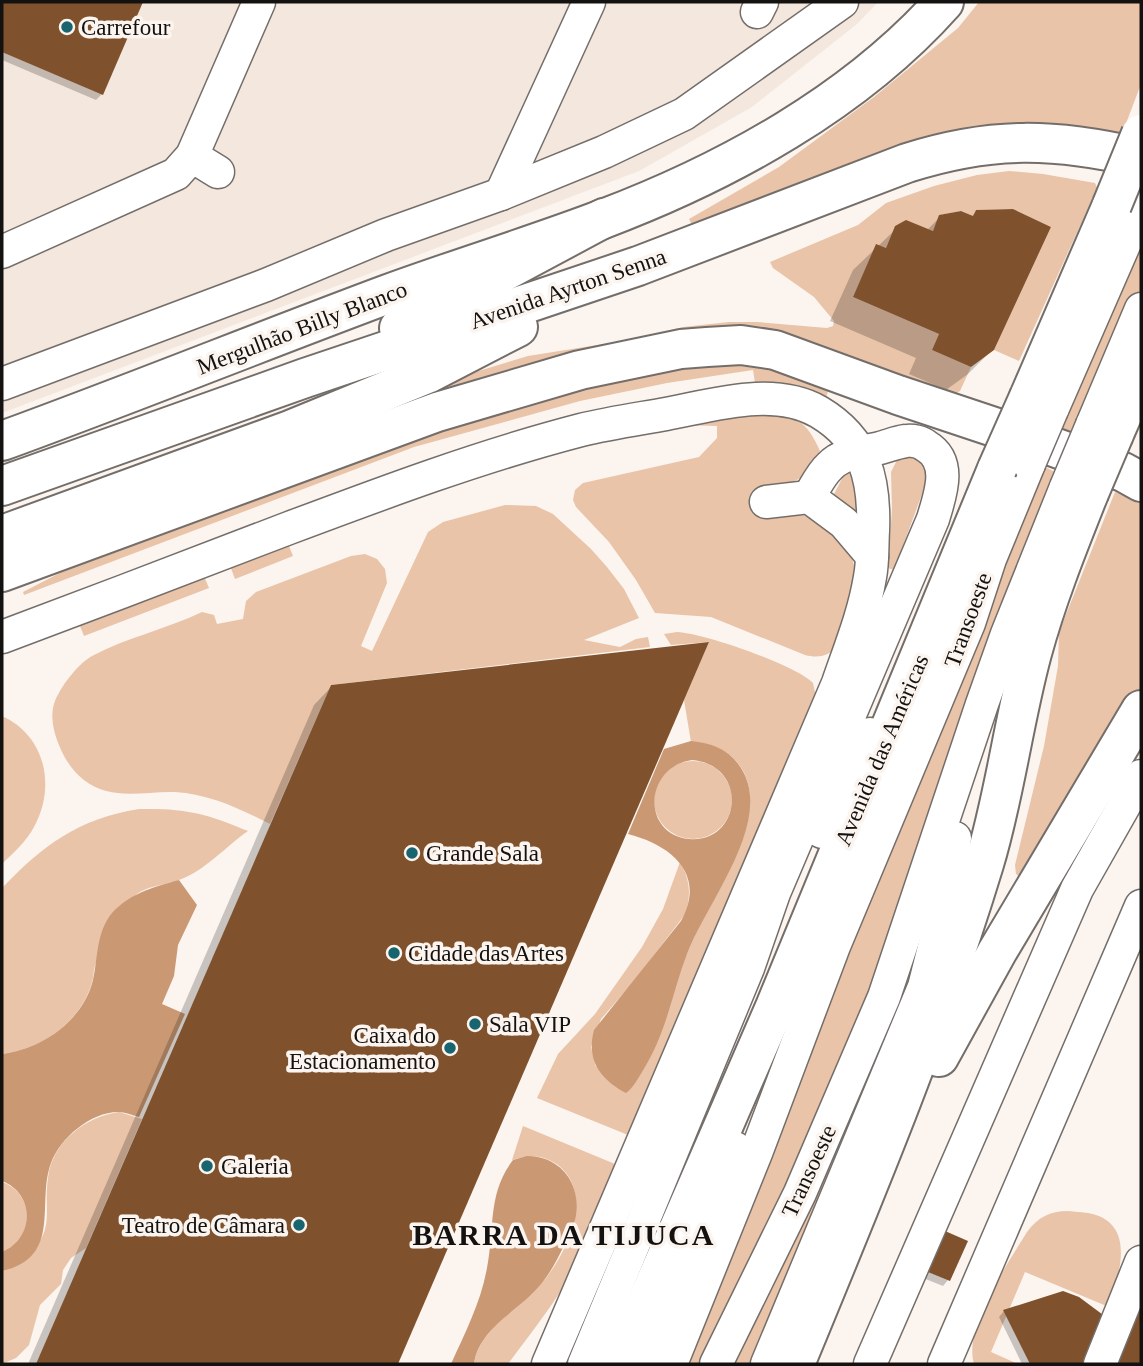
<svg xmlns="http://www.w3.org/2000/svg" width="1143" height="1366" font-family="Georgia,serif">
	<rect width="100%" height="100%" fill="#fbf4ef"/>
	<!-- built -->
	<polygon fill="#f4e7dd" points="2,2 878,2 857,24 752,107 639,171 2,413"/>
	<!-- green -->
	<g fill="#e9c4a8">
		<polygon points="979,2 1141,2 1141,84 1122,134 986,125 910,143 694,229 689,219 779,167 874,97 958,28"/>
		<polygon points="1009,171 1043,174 1095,183 1097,188 1019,361 994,350 1051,227 1013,209 976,210 973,216 961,211 940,215 933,231 906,221 895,226 886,248 876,245 853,297 939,334 932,350 971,367 960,391 953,395 767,337 2,549 462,376 528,356 635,339 683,327 729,322 757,322 827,328 833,326 834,321 814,297 773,268 770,262 858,225 886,203 934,186 977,175"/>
		<polygon points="1141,247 1141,295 1076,441 1058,433"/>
		<polygon points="735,365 774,370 829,388 825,401 756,389 753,370 667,383 580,401 414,447 24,595 23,592 83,561 368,452 581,389 665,371"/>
		<path d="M755,413c35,-2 51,5 65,38l-14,24 -17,9 7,30 22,5 31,31 4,11 4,18 -21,68c-8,10 -19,11 -31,8l-94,-38 -56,-4 -19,-33 -27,-38 -33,-35 -3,-7 2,-10 8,-7 116,-26 18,-19v-12l-35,-1z"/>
		<path d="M912,456c12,7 15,15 13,30l-31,84 -6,-2 4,-59 -1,-37 6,-12z"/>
		<polygon points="1037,463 1063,476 921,877 709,1364 677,1364"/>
		<path d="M845,473h4c7,9 13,32 8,43l-24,-20z"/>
		<polygon points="1115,492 1141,503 1141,689 1031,873 1020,877 1016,874 1015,865 1044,746 1058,666 1059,632"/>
		<path d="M505,505l31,1 17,8 38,35 16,18 17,22 15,29 -55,22 36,7 16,-8 12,-2 2,10 -319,38 -61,139c-30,-15 -60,-30 -95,-32 -23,-1 -46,5 -69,-1 -23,-6 -39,-25 -47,-46 -5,-12 -9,-28 -5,-41 5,-16 25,-42 40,-49 34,-18 73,-26 108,-43l12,3 3,9 26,-5 3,-18 10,-9 95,-36 14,-2 12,5 8,10 2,14 -26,63 11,5 56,-119 15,-10z"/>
		<polygon points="287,541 293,556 235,579 229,563"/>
		<polygon points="203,574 209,588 84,636 78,621"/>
		<path d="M677,632c26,1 119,33 136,51l3,14 -188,438 -91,-37 21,-44 37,-40 47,-67 21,-38 17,-47c10,17 11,32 6,51l-51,67 -34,39 -10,28 5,20 85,-97c6,-18 13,-34 22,-50 23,-43 78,-128 24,-167 -9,-7 -25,-8 -36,-11l-7,-42 25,-58 -38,3 -7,-11z"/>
		<path d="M2,716c44,20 54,71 32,111 -8,15 -21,26 -32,37z"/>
		<circle cx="693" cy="800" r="39"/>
		<path d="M139,809c45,-1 67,4 109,22 -23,16 -42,39 -69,49 -13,5 -36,6 -45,17 -7,8 -36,59 -39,69 -2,5 -1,11 -3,16 -11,40 -50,67 -90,72v-166c41,-43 76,-69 137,-79z"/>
		<polygon points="902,978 911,980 759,1364 726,1364"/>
		<path d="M119,1112l23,7 -56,129 -15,10 -8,12 -2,14 -21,21 -11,40 -13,13 -14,6v-93c8,-3 15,-9 22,-14 33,-25 19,-45 24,-79 4,-36 37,-61 71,-66z"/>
		<path d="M523,1126l92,38c-13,40 -28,83 -50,120 -17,28 -38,54 -57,80h-34c6,-37 45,-53 67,-80 25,-29 55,-89 17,-119 -15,-11 -29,-10 -46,-5z"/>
		<path d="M2,1182c34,12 32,57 0,70z"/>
		<path d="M1068,1211c9,1 19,1 28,4 40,14 22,62 13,92l-84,-35 -34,80 27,12h-44c-11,-36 34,-101 53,-132 11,-15 23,-21 41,-21z"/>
	</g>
	<!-- water -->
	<g fill="#ca9872" fill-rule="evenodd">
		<path d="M691,741c21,2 39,9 50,27 34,53 -35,135 -54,186 -16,42 -20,78 -45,118 -5,8 -9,16 -16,21 -26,-14 -40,-33 -32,-63l87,-109c26,-47 -10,-76 -53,-87l36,-85zM692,760c58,5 49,84 -3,79 -48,-5 -45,-72 3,-79z"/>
		<path d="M179,880l18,25 -19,40 -4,31 -12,28 23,10 -46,103c-7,-2 -14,-5 -21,-5 -27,0 -58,26 -67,51 -15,40 12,94 -49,108v-19c32,-13 34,-58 0,-71v-127c40,-5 81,-33 91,-74 5,-22 3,-43 16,-63 17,-23 45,-30 70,-37z"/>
		<path d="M527,1156c35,0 56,30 48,64 -9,21 -18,44 -33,63 -22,28 -63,44 -68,81h-23c14,-31 30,-62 36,-96 8,-40 0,-74 26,-108z"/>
	</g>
	<!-- shadow -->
	<g fill="#0003">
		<polygon points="2,2 141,2 102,94 96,100 2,60"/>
		<polygon points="976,212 993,349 968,374 946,390 909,374 916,358 830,321 853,270 897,228 927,230 940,217 971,217"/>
		<polygon points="332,686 668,729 396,1364 28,1364 314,705"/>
		<polygon points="946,1234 965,1242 948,1280 943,1286 923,1278 940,1239"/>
		<polygon points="1141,1303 1141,1364 1022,1364 999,1317 1004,1311 1128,1335"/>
	</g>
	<!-- building -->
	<g fill="#7f522d">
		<polygon points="2,2 143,2 103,95 2,52"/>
		<polygon points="1013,209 1051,227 994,350 971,367 932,350 939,334 853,297 876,244 886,248 895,226 906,220 933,231 939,215 961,211 973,216 976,210"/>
		<polygon points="709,642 398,1364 36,1364 331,685"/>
		<polygon points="945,1231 968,1241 950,1281 928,1272"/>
		<polygon points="1063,1291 1079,1297 1130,1335 1141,1307 1141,1364 1030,1364 1003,1310"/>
	</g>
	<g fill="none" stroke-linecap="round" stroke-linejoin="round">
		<!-- minor casing -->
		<g stroke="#746e6a" stroke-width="35">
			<g id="minor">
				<polyline points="757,12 762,2"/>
				<polyline points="192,156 218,172"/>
				<polyline points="501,194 589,2"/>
				<polyline points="2,252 176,174 192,156 259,2"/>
				<polyline points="2,384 266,285 386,235 501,194 604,152 684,114 842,2"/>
				<polyline points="1052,410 1141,206"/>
				<polyline points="1092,425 1141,309"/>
				<polyline points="766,502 809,497 844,523 872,556"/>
				<path d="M2,637c96,-36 191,-72 287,-109 96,-36 192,-72 292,-98 28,-7 57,-11 85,-16 48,-9 108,-28 153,-2 47,28 56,68 54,119 -1,15 0,31 -3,46 -6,37 -20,71 -32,106l-290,681"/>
				<polyline points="822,832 870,734"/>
				<path d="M584,1364l164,-396 26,-75 159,-374c7,-24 20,-57 -7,-73 -5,-4 -13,-6 -20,-5 -9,1 -18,5 -26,7 -17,4 -38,5 -50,18 -9,8 -15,21 -21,31"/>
				<polyline points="644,1364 735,1148"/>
				<polyline points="671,1364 756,1153 834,946 969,623 990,559 1029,464"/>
				<polyline points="716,1364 800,1193 884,997 982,704 1007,634 1066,487"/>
				<polyline points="767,1364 924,987 941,920 955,838"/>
				<polyline points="870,1364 1077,889 1141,776"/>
				<polyline points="944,1364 1141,906"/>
				<polyline points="1100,1364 1141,1262"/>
			</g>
		</g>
		<!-- major casing -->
		<g stroke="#746e6a" stroke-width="42">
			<path id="major" d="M2,441c129,-47 257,-99 386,-147 71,-26 144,-48 215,-75 124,-47 252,-117 341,-217"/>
		</g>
		<!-- highway casing -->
		<g stroke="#746e6a" stroke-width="42">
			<g id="highway">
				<polyline points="399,328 604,218"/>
				<polyline points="1029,397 1112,205"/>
				<polyline points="1114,434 1141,372"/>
				<path d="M2,486l303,-108 333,-112 269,-103c85,-27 148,-25 234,-5"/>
				<polyline points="2,535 290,430 427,374 518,327"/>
				<polyline points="2,572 437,412 580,370 681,349 707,347 741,345 775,350 898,395 1051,446 1123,472 1141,482"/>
				<polyline points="939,1057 997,952 1141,710"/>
				<polyline points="620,1364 775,1007 997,469"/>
				<path d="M795,1364c68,-165 137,-329 189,-500 21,-69 29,-141 48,-211 15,-55 36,-107 57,-160"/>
			</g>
		</g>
		<!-- minor -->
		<use href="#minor" stroke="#fff" stroke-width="32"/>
		<!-- major -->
		<use href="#major" stroke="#fff" stroke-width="38"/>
		<!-- highway -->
		<use href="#highway" stroke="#fff" stroke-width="38"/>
		<!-- minor-bridge casing -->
		<g stroke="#746e6a" stroke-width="35" stroke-linecap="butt">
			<g id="minor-bridge">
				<polyline points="1029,464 1052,410"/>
				<polyline points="1066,487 1092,425"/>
			</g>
		</g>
		<!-- highway-bridge casing -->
		<g stroke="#746e6a" stroke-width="42" stroke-linecap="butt">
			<g id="highway-bridge">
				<polyline points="1112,205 1141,134"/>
				<polyline points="997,469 1029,397"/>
				<polyline points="1089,493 1114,434"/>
			</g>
		</g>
		<!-- minor-bridge -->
		<use href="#minor-bridge" stroke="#fff" stroke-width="32"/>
		<!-- highway-bridge -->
		<use href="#highway-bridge" stroke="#fff" stroke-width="38"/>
	</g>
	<!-- markers -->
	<g fill="#19656f" stroke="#fbf4ef" stroke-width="2.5">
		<circle cx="67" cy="27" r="7"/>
		<circle cx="412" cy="853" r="7"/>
		<circle cx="394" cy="953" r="7"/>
		<circle cx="475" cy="1024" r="7"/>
		<circle cx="450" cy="1048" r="7"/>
		<circle cx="207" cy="1166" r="7"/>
		<circle cx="299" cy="1225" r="7"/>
	</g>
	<g text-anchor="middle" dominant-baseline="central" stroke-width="7" stroke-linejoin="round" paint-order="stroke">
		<!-- poi labels -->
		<g font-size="23" fill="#141210" stroke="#fbf4ef" text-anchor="start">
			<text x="81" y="27">Carrefour</text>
			<text x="426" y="853">Grande Sala</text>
			<text x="408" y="953">Cidade das Artes</text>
			<text x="489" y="1024">Sala VIP</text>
			<text x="436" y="1035" text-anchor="end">Caixa do<tspan x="436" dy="26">Estacionamento</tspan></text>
			<text x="221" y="1166">Galeria</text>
			<text x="285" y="1225" text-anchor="end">Teatro de Câmara</text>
		</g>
		<!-- street labels -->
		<g font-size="23" fill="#141210" stroke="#fbf4ef">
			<text transform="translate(568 289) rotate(-19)">Avenida Ayrton Senna</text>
			<text transform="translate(302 328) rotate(-21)">Mergulhão Billy Blanco</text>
			<text transform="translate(968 620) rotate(-70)">Transoeste</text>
			<text transform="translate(882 750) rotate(-67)">Avenida das Américas</text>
			<text transform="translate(809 1171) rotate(-65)">Transoeste</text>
		</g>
		<!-- district labels -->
		<g font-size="30" font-weight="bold" letter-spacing="2" fill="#141210" stroke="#fbf4ef">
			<text x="564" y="1234">BARRA DA TIJUCA</text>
		</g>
	</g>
	<!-- border -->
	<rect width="1143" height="1366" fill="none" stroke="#141210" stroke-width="7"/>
</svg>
